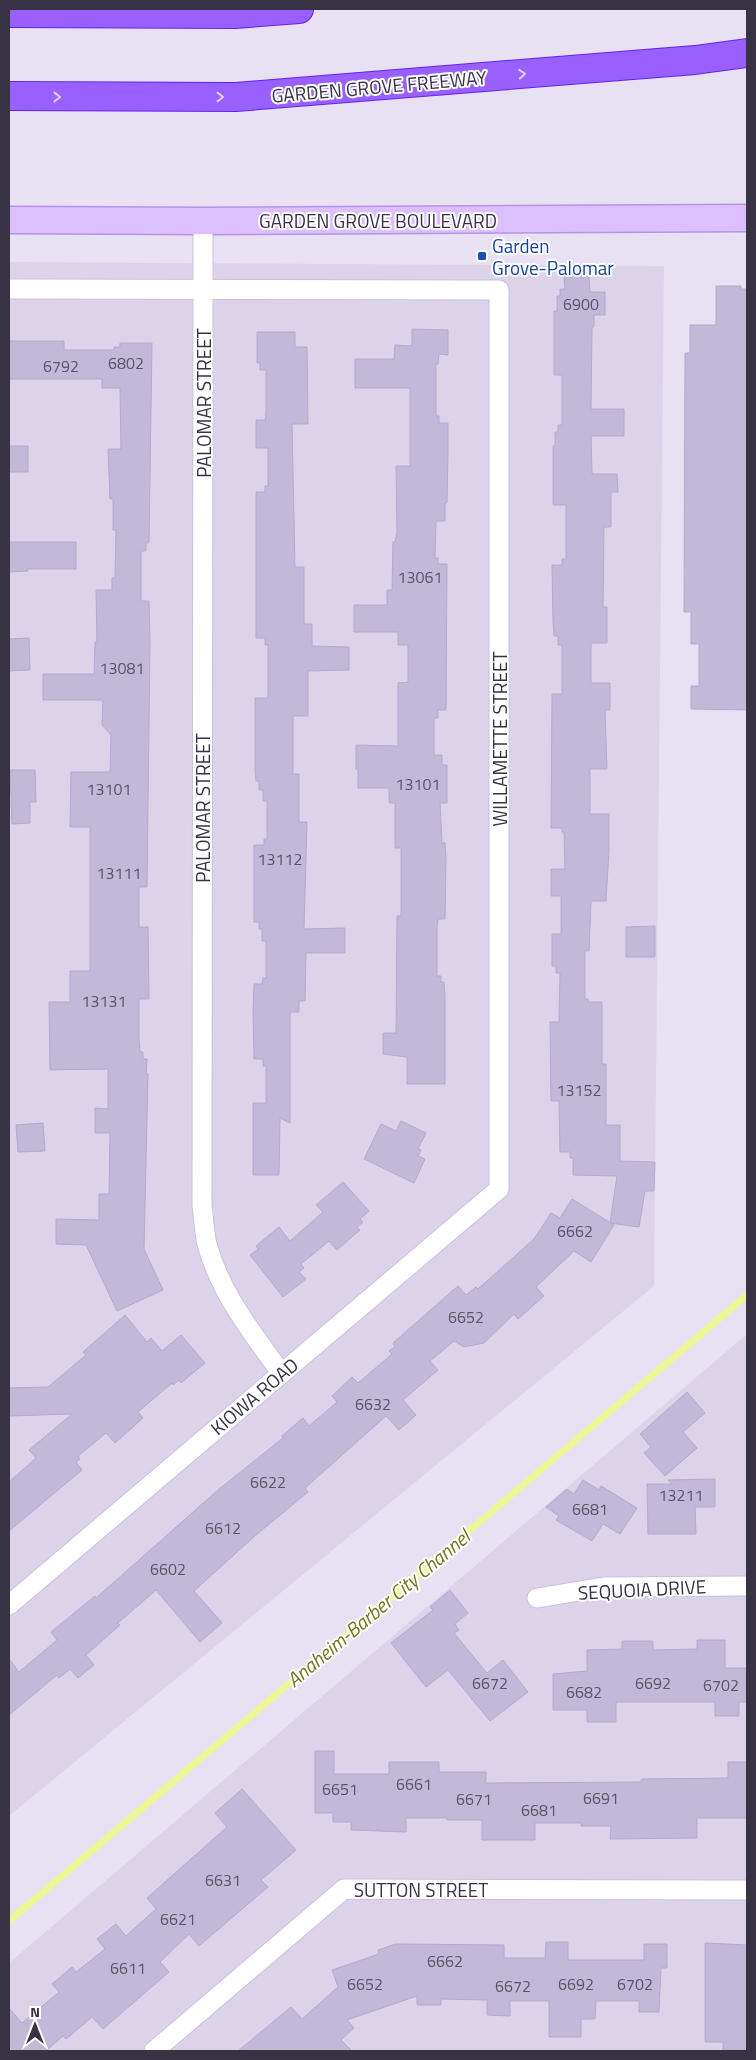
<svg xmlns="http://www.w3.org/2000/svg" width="756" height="2060" font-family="'Titillium Web',sans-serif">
	<rect width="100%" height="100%" fill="#e8e1f3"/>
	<!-- residential -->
	<g fill="#dcd3eb">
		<polygon points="9,262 664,266 654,1286 9,1816"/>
		<polygon points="747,1334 747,2051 9,2051 9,1963"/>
	</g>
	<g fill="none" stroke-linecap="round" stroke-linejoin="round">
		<!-- stream -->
		<polyline stroke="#edf796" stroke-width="7" points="9,1921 747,1295"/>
	</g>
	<!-- building -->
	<g fill="#c2b9d8" stroke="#b4a8d0">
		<polygon points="564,276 589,276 590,292 605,292 605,315 594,315 594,327 592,327 591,409 624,409 624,436 591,436 592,474 617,474 618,492 611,492 611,527 604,527 603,607 607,607 607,643 591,643 591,683 610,683 610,710 605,710 607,769 590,769 590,814 609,814 609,850 606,901 591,901 589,951 585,951 585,999 588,999 588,1002 602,1002 602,1064 606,1064 606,1125 620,1125 620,1161 655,1162 654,1191 645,1191 639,1227 610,1223 617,1176 573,1175 573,1158 570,1158 570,1152 560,1152 559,1101 551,1101 550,1022 559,1022 560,973 556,973 556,966 552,966 552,934 561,934 561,896 551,896 551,869 565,869 564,832 562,832 562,828 551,828 552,694 562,694 562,645 558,645 558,636 554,636 553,622 552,565 562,565 562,559 566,559 566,505 553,505 553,446 555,446 555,432 558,432 558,425 562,425 562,375 554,375 554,311 557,311 557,296 560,296 560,289 565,289"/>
		<polygon points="716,286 741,286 741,289 747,289 747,710 691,709 691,686 699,686 699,644 691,644 691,612 684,612 685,353 690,353 690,325 716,325"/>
		<polygon points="412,329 448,330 448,355 439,354 438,364 436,364 436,416 439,416 439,423 448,423 448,450 447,503 445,503 445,521 436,521 435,558 438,558 438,564 447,564 446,710 438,710 438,718 434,718 434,755 442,755 442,765 447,765 447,803 440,803 442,843 445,843 446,858 445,919 438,919 437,927 437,976 441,976 441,982 444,982 445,997 445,1084 407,1084 407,1057 383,1054 383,1033 396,1033 397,916 401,916 401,848 395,848 395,803 389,803 389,788 358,788 358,770 356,769 356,745 398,746 398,683 408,682 408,645 398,645 398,632 354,632 354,605 387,605 387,590 392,590 393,542 395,542 397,533 396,466 410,466 410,388 355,388 355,359 394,359 395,345 412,346"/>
		<polygon points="257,332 295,332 295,347 307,347 308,424 292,424 295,567 304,567 304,624 312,624 312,646 349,647 349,670 308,671 308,716 293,716 293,774 299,774 299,822 307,822 304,929 345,928 345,953 306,953 305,1001 299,1001 299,1012 290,1012 290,1123 280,1118 279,1175 253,1175 253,1103 266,1103 266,1066 263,1066 263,1059 254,1059 253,1012 254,984 262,984 263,978 266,978 266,941 262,941 262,929 259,929 259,922 254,922 254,845 264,845 264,839 267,839 267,801 263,801 263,790 259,790 259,781 256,781 255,768 255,698 268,698 268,645 265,645 265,638 256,638 256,492 265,492 265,486 268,486 268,448 256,448 256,420 265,420 266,413 266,370 260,370 260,363 257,363"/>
		<polygon points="9,341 64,341 64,350 114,350 114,347 120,347 120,343 152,343 149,543 146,543 146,551 141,551 141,601 149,601 150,642 147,887 139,887 139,927 148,927 149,999 139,999 139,1040 140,1052 143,1052 143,1059 147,1059 146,1074 148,1074 144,1249 163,1290 117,1311 86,1245 56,1244 56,1219 99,1220 99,1194 109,1194 110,1133 95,1133 95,1108 108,1109 108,1069 50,1070 49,1002 70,1002 70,971 90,971 90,827 70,827 71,772 110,772 111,735 102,725 103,700 43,700 43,674 94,674 95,642 97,642 96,590 112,590 112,578 115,578 116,530 113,530 113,499 110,499 108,449 121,449 120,388 102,388 102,379 9,379"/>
		<rect x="9" y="446" width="19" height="26"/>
		<polygon points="9,542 76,542 76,569 27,569 28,571 9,572"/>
		<polygon points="29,638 30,670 9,671 9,639"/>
		<polygon points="10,770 35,770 36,802 30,802 30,823 12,824"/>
		<polygon points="655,926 655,957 626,957 626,927"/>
		<polygon points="401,1121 426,1133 418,1149 421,1150 418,1156 425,1159 414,1183 364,1159 381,1124 396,1131"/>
		<polygon points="43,1123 45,1151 18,1152 16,1125"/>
		<polygon points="343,1182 369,1211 360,1219 363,1222 357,1227 360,1230 337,1250 329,1241 301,1264 304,1268 299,1272 306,1279 283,1297 250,1255 258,1249 256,1246 279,1227 290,1241 323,1212 316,1205"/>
		<polygon points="572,1199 614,1225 591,1262 574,1251 536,1287 544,1296 518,1319 514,1314 484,1343 464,1347 454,1341 430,1361 438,1370 403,1400 416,1415 399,1430 386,1416 305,1488 308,1492 256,1535 194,1591 222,1623 200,1642 156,1590 118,1623 120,1625 86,1655 94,1665 78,1678 70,1669 59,1678 57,1675 9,1715 9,1659 19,1672 57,1640 51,1632 95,1596 96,1598 218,1490 283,1438 282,1436 303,1418 309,1426 337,1402 332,1396 352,1377 358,1383 392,1354 389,1351 395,1347 393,1343 451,1292 458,1286 466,1295 476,1287 478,1289 534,1239 551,1213 560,1218"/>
		<polygon points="125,1315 147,1342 151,1338 162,1351 181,1335 205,1363 181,1383 179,1380 173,1385 172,1383 138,1412 143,1418 115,1443 106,1433 78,1456 80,1459 76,1462 82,1470 9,1531 9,1482 36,1458 29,1450 72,1414 9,1416 9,1388 48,1387 86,1355 83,1352"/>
		<polygon points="687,1392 705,1413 683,1432 697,1448 665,1476 644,1453 651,1447 640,1434"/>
		<polygon points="715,1479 715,1507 695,1507 696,1534 648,1534 647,1484 672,1484 668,1480"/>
		<polygon points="583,1480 599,1490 601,1486 637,1508 620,1534 603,1524 592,1541 556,1520 559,1516 546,1507 567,1489 574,1494"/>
		<polygon points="450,1590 468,1613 455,1624 459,1630 454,1633 487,1673 503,1660 528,1692 490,1721 448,1670 426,1687 391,1643 433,1610 430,1607"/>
		<polygon points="697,1640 725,1640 725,1668 746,1668 746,1702 739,1702 739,1716 715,1716 715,1702 616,1702 616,1722 587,1722 587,1710 553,1710 553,1674 587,1671 587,1650 622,1649 622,1641 653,1641 653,1650 697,1649"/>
		<polygon points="315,1751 334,1751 334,1774 389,1774 389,1762 439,1762 439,1772 486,1772 486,1783 641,1782 641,1779 728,1778 728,1762 747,1762 747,1818 697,1818 697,1838 610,1839 611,1826 581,1826 581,1823 535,1823 535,1840 482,1840 482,1820 447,1820 447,1818 406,1818 406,1832 351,1830 351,1822 333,1822 333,1813 315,1813"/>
		<polygon points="242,1789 296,1850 261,1880 268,1887 199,1946 189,1934 160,1962 169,1972 103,2029 92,2017 66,2039 63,2036 46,2051 9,2051 9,2008 22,2023 59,1992 52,1984 72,1967 76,1972 105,1949 97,1939 116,1924 126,1936 156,1909 147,1898 227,1827 215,1813"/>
		<polygon points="546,1942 568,1942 568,1960 644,1960 644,1944 667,1944 667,1968 661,1968 659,2012 639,2012 639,2001 596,2001 595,2019 581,2019 581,2037 549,2037 549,2001 510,2001 510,2016 487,2015 487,2000 441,1999 441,2005 417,2005 417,1996 347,2020 354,2028 341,2040 352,2051 238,2051 291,2007 302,2019 338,1987 332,1970 379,1954 378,1950 396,1944 504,1945 504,1958 545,1958"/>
		<polygon points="705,1943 747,1945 747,2050 723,2050 723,2042 705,2042"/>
	</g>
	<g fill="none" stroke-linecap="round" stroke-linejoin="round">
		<!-- minor casing -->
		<g stroke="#cac0dd" stroke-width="21">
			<g id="minor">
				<path d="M203,221l-1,985c2,12 2,26 5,38 13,49 45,88 74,129"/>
				<polyline points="9,289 499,290 499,1189 9,1605"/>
				<polyline points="537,1598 604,1587 747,1586"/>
				<polyline points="154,2051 344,1889 747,1890"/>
			</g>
		</g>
		<!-- secondary casing -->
		<g stroke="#b694e4" stroke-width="29">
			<polyline id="secondary" points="9,220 203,221 747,218"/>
		</g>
		<!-- motorway casing -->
		<g stroke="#6322ec" stroke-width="30">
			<g id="motorway">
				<polyline points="9,13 235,14 299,9"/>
				<polyline points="9,96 236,97 695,60 747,53"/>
			</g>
		</g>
		<!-- minor -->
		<use href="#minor" stroke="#fff" stroke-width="19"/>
		<!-- secondary -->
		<use href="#secondary" stroke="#dcbfff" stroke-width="26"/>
		<!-- motorway -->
		<use href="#motorway" stroke="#9960ff" stroke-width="28"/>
	</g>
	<!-- one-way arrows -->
	<defs><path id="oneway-chevron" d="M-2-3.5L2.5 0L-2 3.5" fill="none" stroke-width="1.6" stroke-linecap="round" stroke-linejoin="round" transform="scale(1.25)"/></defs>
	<g stroke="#e0cfff">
		<use href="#oneway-chevron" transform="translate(522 74) rotate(-5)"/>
		<use href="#oneway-chevron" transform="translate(57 97)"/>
		<use href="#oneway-chevron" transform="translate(220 97)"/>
	</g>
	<!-- markers -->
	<rect fill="#1a4fb4" stroke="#fff" stroke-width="2" x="477" y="251" width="10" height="10" rx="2.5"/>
	<g text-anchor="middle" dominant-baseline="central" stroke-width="4" stroke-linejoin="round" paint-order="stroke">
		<!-- number labels -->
		<g font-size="16" fill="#5a5469">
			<text x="581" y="304">6900</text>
			<text x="126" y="363">6802</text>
			<text x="61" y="366">6792</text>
			<text x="420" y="577">13061</text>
			<text x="122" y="668">13081</text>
			<text x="418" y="784">13101</text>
			<text x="109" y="789">13101</text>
			<text x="280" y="859">13112</text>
			<text x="119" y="873">13111</text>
			<text x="104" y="1001">13131</text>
			<text x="579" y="1090">13152</text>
			<text x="575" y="1231">6662</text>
			<text x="466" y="1317">6652</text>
			<text x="373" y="1404">6632</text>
			<text x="268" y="1482">6622</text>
			<text x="681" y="1495">13211</text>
			<text x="590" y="1509">6681</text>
			<text x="223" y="1528">6612</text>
			<text x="168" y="1569">6602</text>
			<text x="490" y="1683">6672</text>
			<text x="653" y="1683">6692</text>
			<text x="721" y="1685">6702</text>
			<text x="584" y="1692">6682</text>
			<text x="414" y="1784">6661</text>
			<text x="340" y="1789">6651</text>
			<text x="601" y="1798">6691</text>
			<text x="474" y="1799">6671</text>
			<text x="539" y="1810">6681</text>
			<text x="223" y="1880">6631</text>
			<text x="178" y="1919">6621</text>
			<text x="445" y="1961">6662</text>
			<text x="128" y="1968">6611</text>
			<text x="365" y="1984">6652</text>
			<text x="576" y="1984">6692</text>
			<text x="635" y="1984">6702</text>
			<text x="513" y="1986">6672</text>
		</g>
		<!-- street labels -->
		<g font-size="19" fill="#373244" stroke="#fff">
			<text transform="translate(379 86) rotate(-5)">GARDEN GROVE FREEWAY</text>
			<text x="378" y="220">GARDEN GROVE BOULEVARD</text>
			<text transform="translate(203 403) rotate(-90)">PALOMAR STREET</text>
			<text transform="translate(499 739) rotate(-90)">WILLAMETTE STREET</text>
			<text transform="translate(202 808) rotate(-90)">PALOMAR STREET</text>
			<text transform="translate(254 1396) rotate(-40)">KIOWA ROAD</text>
			<text transform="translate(642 1589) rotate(-3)">SEQUOIA DRIVE</text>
			<text x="421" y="1889">SUTTON STREET</text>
		</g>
		<!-- transit labels -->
		<g font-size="19" fill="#164399" stroke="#fff" text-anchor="start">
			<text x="492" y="245">Garden<tspan x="492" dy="22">Grove-Palomar</tspan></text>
		</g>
		<!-- water labels -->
		<g font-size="20" font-style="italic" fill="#6c761b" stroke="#fff">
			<text transform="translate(378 1608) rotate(-40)">Anaheim-Barber City Channel</text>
		</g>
	</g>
	<!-- border -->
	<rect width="756" height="2060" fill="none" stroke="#373244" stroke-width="20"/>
	<!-- north arrow -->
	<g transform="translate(35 2025)" stroke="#ffffff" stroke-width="4" paint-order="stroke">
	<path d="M0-4L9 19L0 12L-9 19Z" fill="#373244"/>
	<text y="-8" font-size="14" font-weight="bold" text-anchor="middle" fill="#373244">N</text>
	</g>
</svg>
